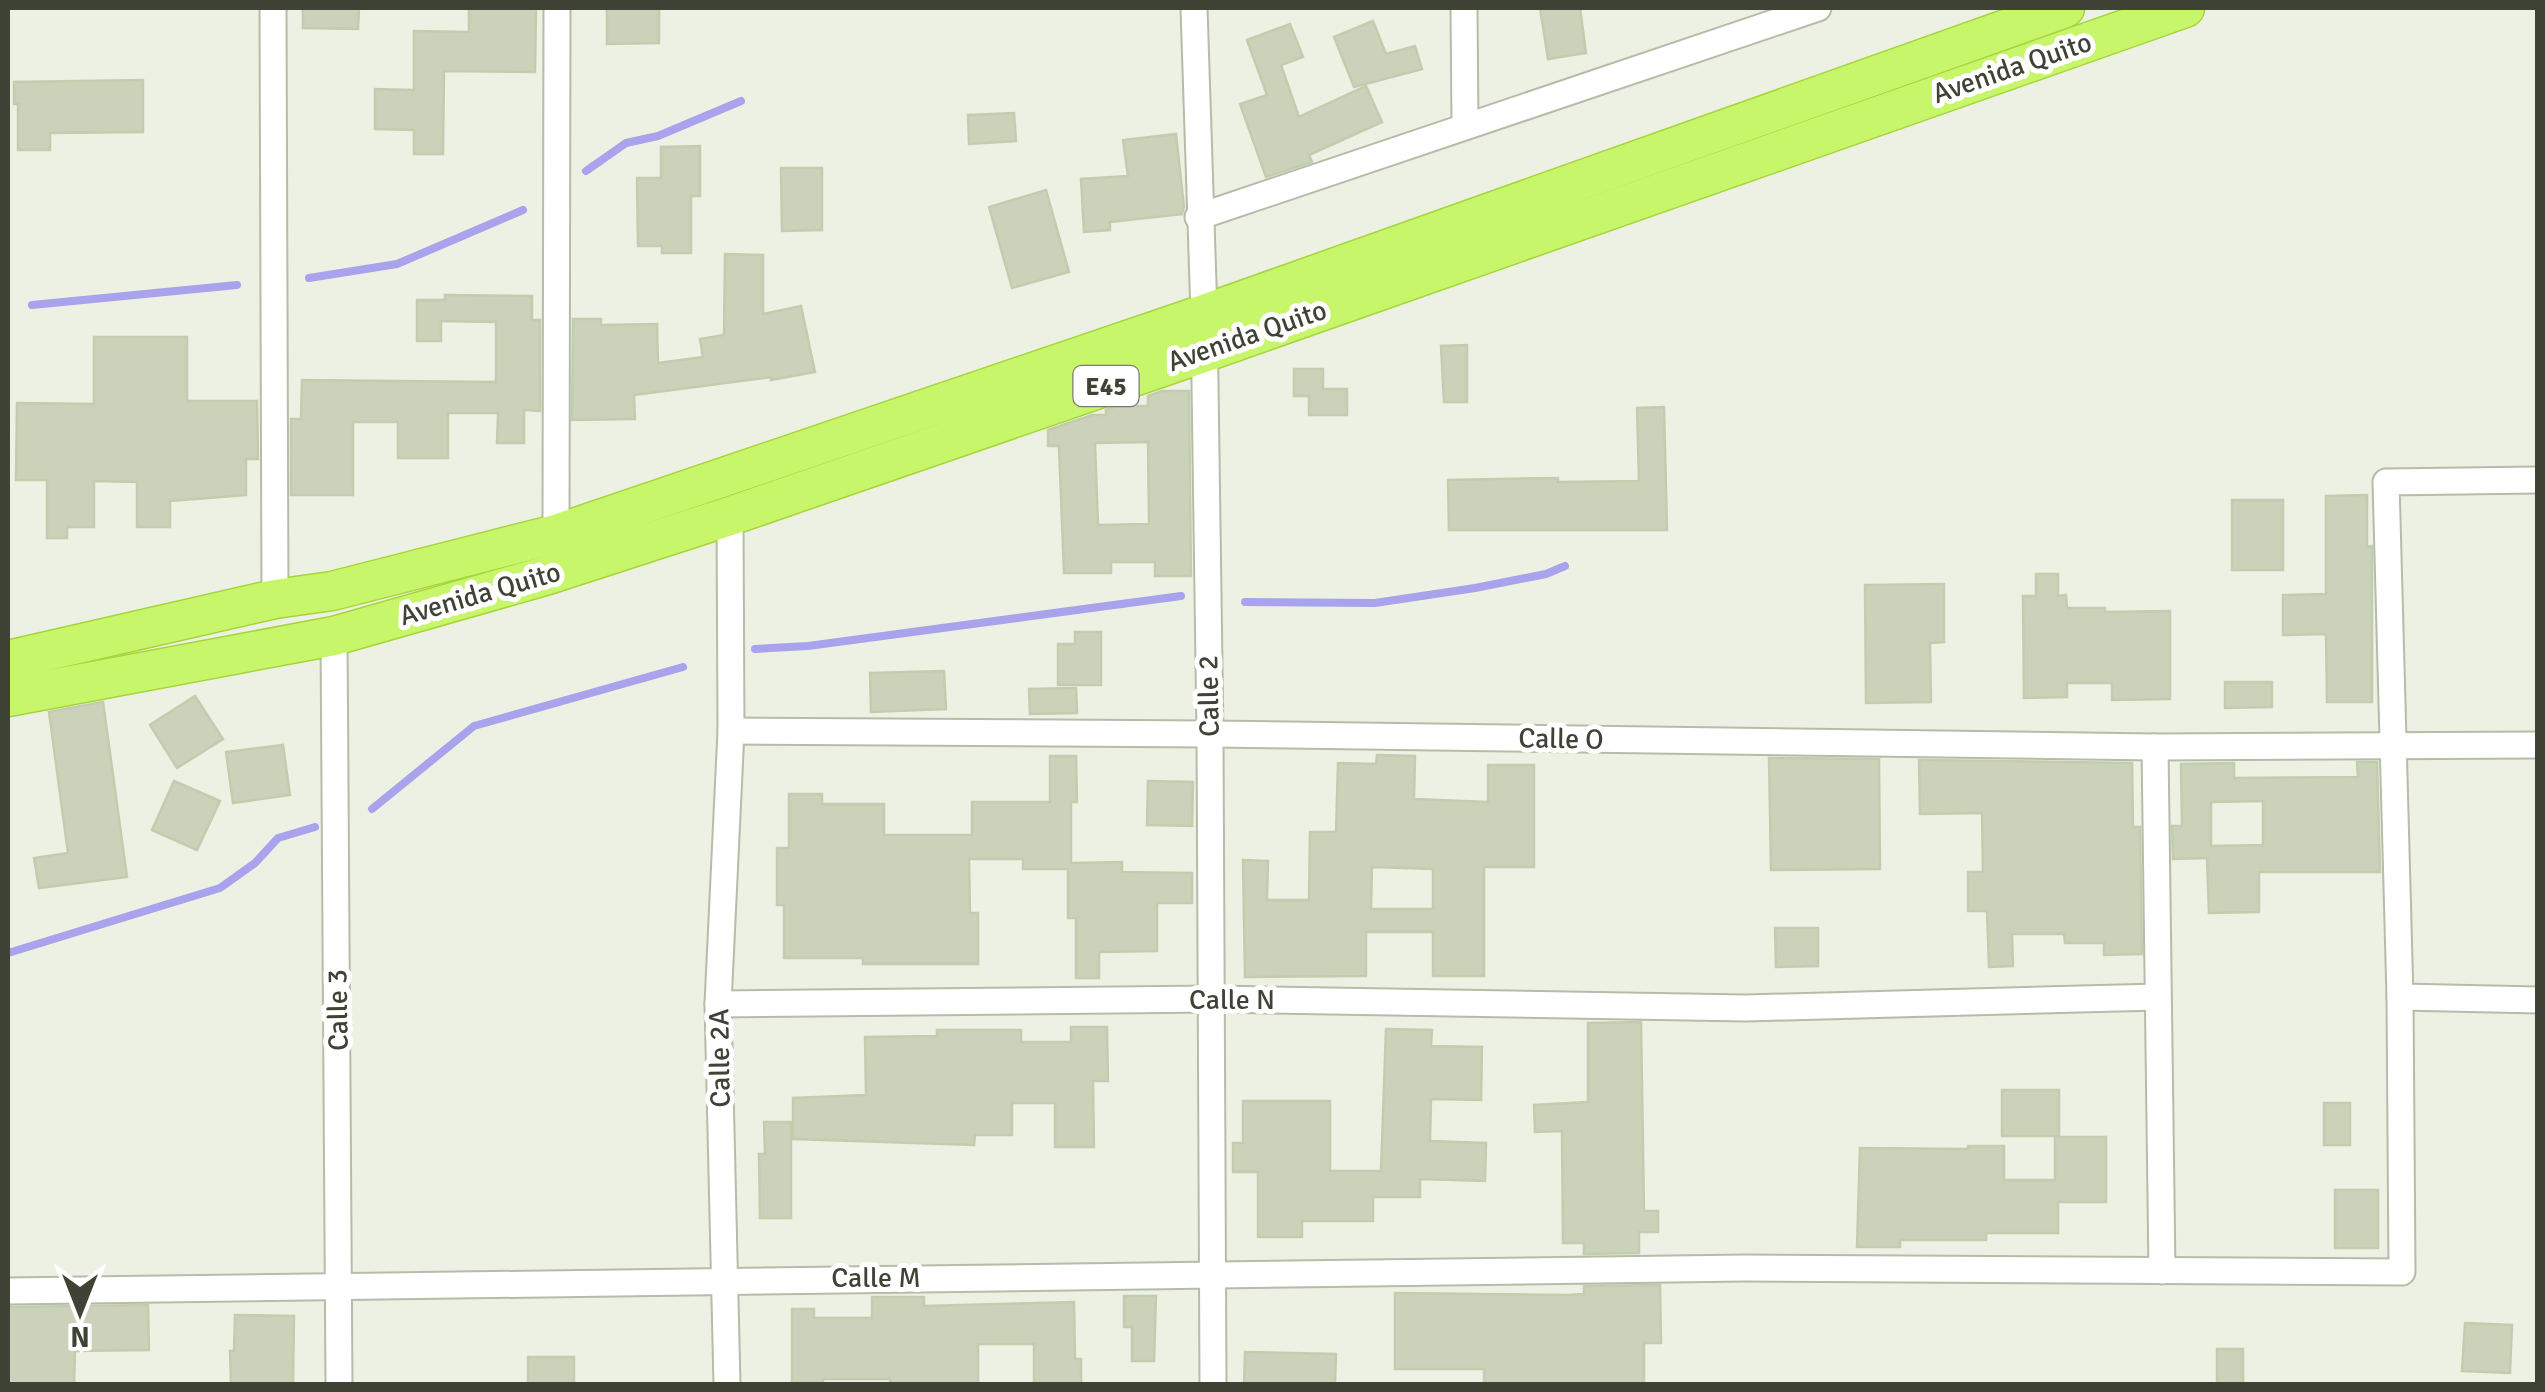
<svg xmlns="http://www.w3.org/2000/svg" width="2545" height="1392" font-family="Signika,sans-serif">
	<rect width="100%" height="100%" fill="#edf1e4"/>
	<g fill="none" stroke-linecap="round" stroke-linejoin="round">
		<!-- stream -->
		<g stroke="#a8a3ec" stroke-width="8">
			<polyline points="586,171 626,143 658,136 741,101"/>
			<polyline points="309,278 397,264 523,210"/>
			<polyline points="32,305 237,285"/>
			<polyline points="1245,602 1375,603 1475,588 1546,574 1565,566"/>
			<polyline points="755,649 808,646 1181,596"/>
			<polyline points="372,809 474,726 683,667"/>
			<polyline points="8,953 220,888 255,863 278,838 315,827"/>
		</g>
	</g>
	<!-- building -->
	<g fill="#ccd2ba" stroke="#c4ccae" stroke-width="2.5" fill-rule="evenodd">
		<polygon points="303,8 359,8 358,29 303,28"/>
		<polygon points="469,8 536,8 535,72 444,71 443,154 414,154 414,130 375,129 375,89 414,90 414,31 469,32"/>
		<polygon points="607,8 659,8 659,43 607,44"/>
		<polygon points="1540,8 1580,8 1586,53 1548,59"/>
		<polygon points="1373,21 1386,54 1415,46 1422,69 1354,87 1334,37"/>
		<polygon points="1290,24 1303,57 1281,65 1299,117 1366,86 1382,122 1309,155 1312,162 1266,177 1240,104 1267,95 1247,40"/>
		<polygon points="143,80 143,132 50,133 50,150 18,150 18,104 14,104 14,82"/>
		<polygon points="1014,113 1016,141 969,144 968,115"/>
		<polygon points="1176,134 1184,207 1182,214 1110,222 1110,230 1084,232 1081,179 1128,176 1123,140"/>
		<polygon points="700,146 700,196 691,196 691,253 662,253 662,246 638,246 637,178 661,178 661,147"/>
		<polygon points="781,168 822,168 822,230 782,231"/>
		<polygon points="1046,190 1069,272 1012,288 989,207"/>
		<polygon points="725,254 763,255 763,314 801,306 815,372 771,380 771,377 634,395 635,419 572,420 573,319 601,319 601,325 657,324 658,363 703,357 700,339 724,335"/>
		<polygon points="445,295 532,296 532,320 540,320 540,411 524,410 524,443 497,443 498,413 448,413 448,458 398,458 398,422 353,422 353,495 291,495 291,419 301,419 302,380 496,382 496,322 441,321 441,341 417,341 417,300 445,300"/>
		<polygon points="94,337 187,337 187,401 257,401 258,459 246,459 246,495 170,501 170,527 137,527 137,482 94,481 94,527 67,527 67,538 47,538 47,480 16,480 17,403 94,404"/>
		<polygon points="1467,345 1467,402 1444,402 1441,346"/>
		<polygon points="1294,369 1323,369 1323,389 1347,389 1347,415 1309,415 1309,396 1294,396"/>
		<path d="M1162,391h27l2,185h-36v-14h-44v11h-47l-5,-127h-11v-16l44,-15h14v-5l11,-4h31v-10zM1148,442l1,82 -51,1 -3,-82z"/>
		<polygon points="1664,407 1667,530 1449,530 1448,480 1558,478 1558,482 1639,481 1637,408"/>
		<polygon points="2367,495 2367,547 2372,546 2372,702 2327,702 2326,634 2283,635 2283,595 2326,594 2326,496"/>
		<rect x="2232" y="500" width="51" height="70"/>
		<polygon points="2036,574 2058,574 2058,596 2066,595 2067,608 2105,608 2105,612 2170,611 2170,699 2112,700 2112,683 2067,683 2067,697 2024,698 2023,596 2036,596"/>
		<polygon points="1944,584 1944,642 1930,643 1931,702 1866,703 1865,585"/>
		<polygon points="1075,632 1101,632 1101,685 1058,685 1058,644 1075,644"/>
		<polygon points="944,671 946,709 871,712 870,673"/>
		<polygon points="2225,682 2272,682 2272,707 2225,708"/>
		<polygon points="1076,688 1077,713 1030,714 1029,689"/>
		<polygon points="195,696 223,739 177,768 150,725"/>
		<polygon points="103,702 127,877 39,888 34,858 68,853 49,712"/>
		<polygon points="283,745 290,795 233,803 226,752"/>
		<path d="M1377,755l38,1 -1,43 74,3v-37h46v102h-50v109h-51v-44h-67v44l-121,1 -2,-117 25,1 -1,39h42l1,-68h26l2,-69 38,1zM1372,867l61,2v40h-62z"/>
		<polygon points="1050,756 1076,756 1077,802 1071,802 1071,863 1122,862 1122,872 1192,873 1192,903 1157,903 1157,951 1099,952 1099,978 1076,978 1076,918 1068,918 1068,869 1023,869 1023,859 969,859 970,913 978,913 978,964 863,964 863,958 784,958 784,905 777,905 777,848 789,848 789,794 822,794 822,804 884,804 884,835 972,835 972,802 1050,802"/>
		<polygon points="1769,758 1879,759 1880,869 1771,870"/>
		<polygon points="1919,760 2132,763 2133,827 2140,827 2142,954 2104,955 2104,943 2065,943 2064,934 2012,934 2013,966 1989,967 1987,911 1968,911 1968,872 1983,872 1982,813 1920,814"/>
		<path d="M2357,762h20l3,110h-121v40l-50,1 -2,-55 -34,1 -1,-33h10l-1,-62 53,-1v15l124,-1zM2263,801v44l-52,1v-44z"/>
		<polygon points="174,781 220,801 197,850 152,830"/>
		<polygon points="1148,781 1193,782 1192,826 1147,825"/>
		<polygon points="1775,928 1818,928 1818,966 1776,967"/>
		<polygon points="1641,1022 1644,1211 1658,1211 1658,1232 1639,1232 1639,1253 1584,1254 1584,1243 1563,1243 1562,1131 1535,1132 1534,1105 1588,1102 1588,1023"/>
		<polygon points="1071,1027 1107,1027 1108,1081 1093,1081 1094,1147 1055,1147 1055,1103 1012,1103 1012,1135 975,1135 974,1145 793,1139 793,1098 866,1095 865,1037 937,1036 937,1030 1021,1030 1021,1042 1071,1042"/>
		<polygon points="1386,1029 1432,1030 1431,1046 1482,1047 1481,1100 1431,1099 1430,1141 1486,1143 1485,1181 1420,1179 1420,1197 1373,1197 1373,1221 1302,1221 1302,1237 1258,1237 1258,1172 1233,1172 1233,1143 1243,1143 1243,1101 1330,1101 1330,1171 1381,1171"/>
		<rect x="2002" y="1090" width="57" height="46"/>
		<rect x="2324" y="1103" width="26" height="42"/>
		<polygon points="764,1122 791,1122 791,1218 760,1218 759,1154 765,1154"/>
		<polygon points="2055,1137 2106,1137 2106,1202 2058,1202 2058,1233 1986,1233 1986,1240 1900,1240 1900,1247 1857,1247 1860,1148 1968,1149 1968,1146 2004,1146 2004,1180 2055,1180"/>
		<rect x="2335" y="1190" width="43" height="58"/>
		<polygon points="1660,1285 1661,1343 1644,1343 1644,1384 1484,1384 1484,1369 1395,1369 1395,1293 1567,1295 1584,1294 1584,1286"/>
		<polygon points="1124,1296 1156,1296 1154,1361 1132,1361 1132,1327 1124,1327"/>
		<polygon points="872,1297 924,1297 924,1306 1074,1302 1075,1359 1081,1359 1081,1384 1034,1384 1034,1344 978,1344 978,1384 890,1384 890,1379 823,1379 823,1384 792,1384 792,1309 814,1309 814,1318 872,1318"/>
		<polygon points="148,1305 149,1350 75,1351 74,1384 8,1384 8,1307"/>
		<polygon points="235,1315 294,1316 293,1384 231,1384 230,1351 234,1351"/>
		<polygon points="2465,1323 2512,1325 2510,1373 2462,1371"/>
		<rect x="2217" y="1349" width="26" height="35"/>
		<polygon points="1245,1352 1336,1354 1335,1384 1244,1384"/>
		<rect x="528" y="1357" width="46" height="27"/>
	</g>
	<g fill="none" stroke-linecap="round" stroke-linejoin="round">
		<!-- minor casing -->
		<g stroke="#b5bca8" stroke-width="29">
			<g id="minor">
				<polyline points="273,8 275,599"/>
				<polyline points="1194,8 1204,314 1210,734 1213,1384"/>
				<polyline points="1464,8 1465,125"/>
				<polyline points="1198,217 1818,8"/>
				<polyline points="556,534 557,8"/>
				<polyline points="334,636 339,1384"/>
				<polyline points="731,731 1210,734 2155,747 2538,745"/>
				<polyline points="2155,747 2162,1271"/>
				<polyline points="2400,997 2538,1000"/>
				<polyline points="718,1004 1213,999 1746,1008 2158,997"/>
				<polyline points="8,1291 1745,1268 2402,1272 2400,997 2386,482 2538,480"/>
				<polyline points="727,1384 718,1004 731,731 730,516"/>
			</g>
		</g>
		<!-- highway casing -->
		<g stroke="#a7d43b" stroke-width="41">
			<g id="highway">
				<polyline points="8,660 275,599 332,591 556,534 1204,314 2065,8"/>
				<polyline points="8,697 334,636 548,575 730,516 1203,353 2185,8"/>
			</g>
		</g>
		<!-- minor -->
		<use href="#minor" stroke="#fff" stroke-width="25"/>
		<!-- highway -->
		<use href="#highway" stroke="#c8f66b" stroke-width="38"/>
	</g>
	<g text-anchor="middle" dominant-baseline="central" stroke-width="10" stroke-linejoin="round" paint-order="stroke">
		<!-- shield labels -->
		<rect fill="#fff" stroke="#797b72" stroke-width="2.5" x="1073.5" y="366" width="65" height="40" rx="8"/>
		<g font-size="25" font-weight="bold" fill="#3f4335">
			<text x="1106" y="386">E45</text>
		</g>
		<!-- street labels -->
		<g font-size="28" fill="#3f4335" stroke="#fff">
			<text transform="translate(2012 68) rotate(-19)">Avenida Quito</text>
			<text transform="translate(1247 336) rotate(-19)">Avenida Quito</text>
			<text transform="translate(480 594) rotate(-16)">Avenida Quito</text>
			<text transform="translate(1209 696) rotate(-91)">Calle 2</text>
			<text transform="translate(1561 739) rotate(1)">Calle O</text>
			<text x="1232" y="1000">Calle N</text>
			<text transform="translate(338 1010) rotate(-91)">Calle 3</text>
			<text transform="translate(720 1058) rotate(-91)">Calle 2A</text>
			<text x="876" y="1278">Calle M</text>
		</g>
	</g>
	<!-- border -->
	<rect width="2545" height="1392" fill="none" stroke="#3f4335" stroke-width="20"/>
	<!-- north arrow -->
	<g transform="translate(80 1312) rotate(180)" stroke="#ffffff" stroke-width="8" paint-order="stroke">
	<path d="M0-8L18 38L0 25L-18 38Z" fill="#3f4335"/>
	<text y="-15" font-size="28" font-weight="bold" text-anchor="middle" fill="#3f4335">N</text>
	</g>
</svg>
